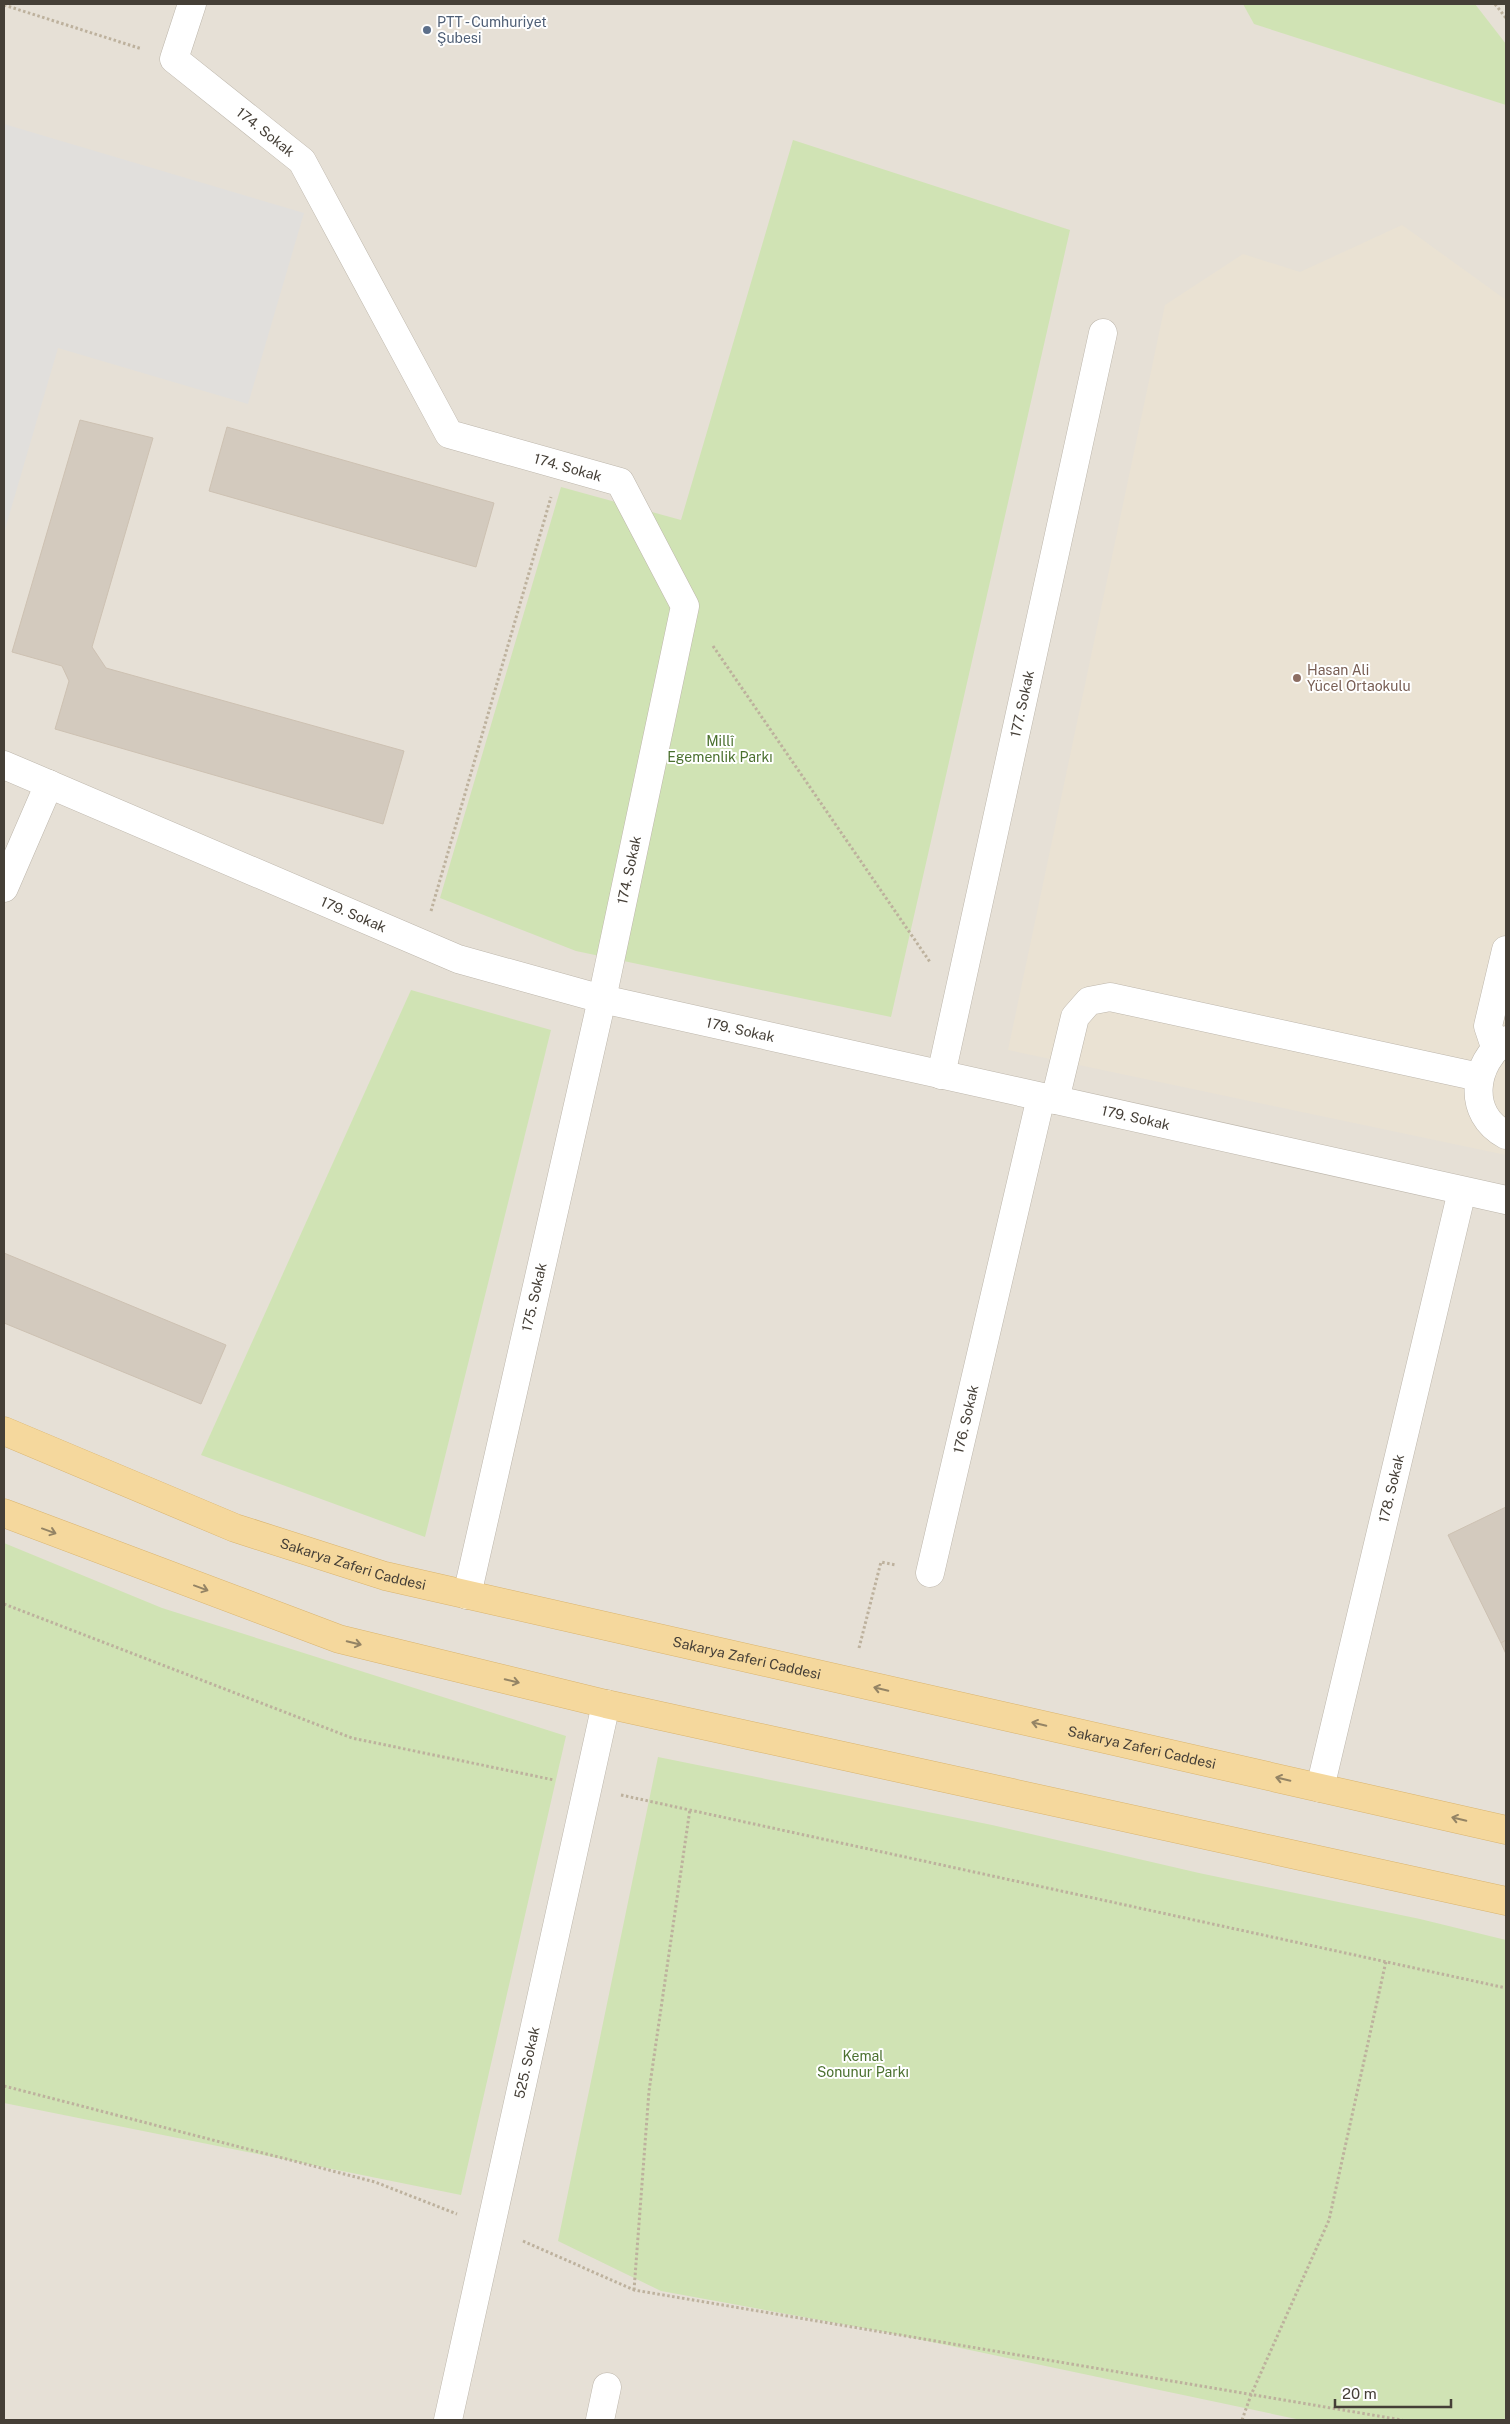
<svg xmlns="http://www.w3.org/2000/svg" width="1510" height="2424" font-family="'Public Sans',sans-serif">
	<rect width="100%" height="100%" fill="#f2eee8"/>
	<!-- residential -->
	<rect fill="#e6e0d6" x="4" y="4" width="1502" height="2416"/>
	<!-- education -->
	<polygon fill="#eae2d3" points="1402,225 1506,300 1506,1155 1008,1050 1165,305 1243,254 1300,272"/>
	<!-- green -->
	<g fill="#d0e3b4">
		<polygon points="1243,4 1475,4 1506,44 1506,105 1254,24"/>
		<polygon points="793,140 1070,230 891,1017 576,951 440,898 561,487 681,520"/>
		<polygon points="411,990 551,1030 425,1537 201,1455"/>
		<polygon points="4,1543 162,1608 566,1736 461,2195 4,2103"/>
		<polygon points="658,1757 992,1825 1199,1873 1420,1919 1506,1940 1506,2420 1301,2420 885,2332 661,2291 558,2241"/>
	</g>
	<!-- parking -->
	<polygon fill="#e1dfdc" points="4,124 304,213 248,404 58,348 4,533"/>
	<!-- building -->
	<g fill="#d3cabe" stroke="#cdc1b2">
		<polygon points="80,420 153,438 92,647 106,668 404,751 383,824 55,729 69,681 62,666 12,652"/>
		<polygon points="227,427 494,503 476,567 209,491"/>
		<polygon points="4,1253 226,1345 201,1404 4,1323"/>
		<polygon points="1506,1507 1506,1640 1501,1643 1448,1535"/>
		<polygon points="1506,1640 1506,1654 1501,1643"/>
	</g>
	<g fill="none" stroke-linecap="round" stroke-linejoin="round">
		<!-- minor casing -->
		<g stroke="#bdb6ab" stroke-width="29">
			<g id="minor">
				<path id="s1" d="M192,4l-18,55 128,102 147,273 171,48 65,124 -83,393 -135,596"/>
				<path id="s2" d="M4,765l454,194 144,40 904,201"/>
				<polyline points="4,888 49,784"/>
				<path d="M1506,1040c-33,23 -40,74 0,95"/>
				<polyline points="1495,1047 1488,1026 1506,950"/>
				<path id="s3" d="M941,1075l162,-742"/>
				<polyline points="1055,1100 1075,1017 1089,1001 1110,997 1479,1077"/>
				<path id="s4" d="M930,1573l111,-476"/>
				<path id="s5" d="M1320,1788l142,-597"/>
				<path id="s6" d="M448,2420l158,-716"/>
				<polyline points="600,2420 607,2387"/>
			</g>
		</g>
		<!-- major casing -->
		<g stroke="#d9b46f" stroke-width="29">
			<g id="major">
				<path id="s7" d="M4,1431l231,97 150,48 1121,254"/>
				<polyline points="4,1513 339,1639 606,1704 1506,1901"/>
			</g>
		</g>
		<!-- path -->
		<g stroke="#bdb19d" stroke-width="3" stroke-dasharray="2.5 2.5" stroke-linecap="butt">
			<polyline points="1495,4 1506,18"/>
			<polyline points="4,5 142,49"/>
			<polyline points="713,646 930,962"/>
			<polyline points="431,911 551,497"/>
			<polyline points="4,1604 352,1738 554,1780"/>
			<polyline points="859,1648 881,1562 896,1565"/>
			<polyline points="621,1795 1506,1988"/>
			<polyline points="4,2086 375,2182 457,2214"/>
			<polyline points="523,2241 634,2290 1402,2420"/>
			<polyline points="634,2290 649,2091 690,1809"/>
			<polyline points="1242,2420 1251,2395 1329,2220 1386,1961"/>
		</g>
		<!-- minor -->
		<use href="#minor" stroke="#fff" stroke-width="28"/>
		<!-- major -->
		<use href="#major" stroke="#f5d89d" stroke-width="28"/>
	</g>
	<!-- one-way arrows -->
	<defs><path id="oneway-shaft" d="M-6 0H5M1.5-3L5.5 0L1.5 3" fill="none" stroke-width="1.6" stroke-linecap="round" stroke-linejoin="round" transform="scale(1.25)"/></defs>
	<g stroke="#948465">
		<use href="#oneway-shaft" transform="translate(49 1531) rotate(20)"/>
		<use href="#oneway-shaft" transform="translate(201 1588) rotate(20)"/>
		<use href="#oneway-shaft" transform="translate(354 1643) rotate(14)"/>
		<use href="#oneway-shaft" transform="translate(512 1681) rotate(14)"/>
		<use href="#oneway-shaft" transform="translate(881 1689) rotate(-167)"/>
		<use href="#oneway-shaft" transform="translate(1039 1724) rotate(-167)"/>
		<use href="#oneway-shaft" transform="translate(1283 1779) rotate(-167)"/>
		<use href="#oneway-shaft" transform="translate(1459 1819) rotate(-167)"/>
	</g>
	<!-- markers -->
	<circle fill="#5c6f8a" stroke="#fff" stroke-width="2" cx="427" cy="30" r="5"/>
	<circle fill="#8d6e63" stroke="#fff" stroke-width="2" cx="1297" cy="678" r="5"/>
	<g text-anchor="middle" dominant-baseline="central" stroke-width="4" stroke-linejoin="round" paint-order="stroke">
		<!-- service labels -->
		<g font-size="14" fill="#4e5e75" stroke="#fff" text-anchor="start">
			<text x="437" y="22">PTT - Cumhuriyet<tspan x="437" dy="16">Şubesi</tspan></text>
		</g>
		<!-- street labels -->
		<g font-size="14" fill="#453f37" stroke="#fff">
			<text stroke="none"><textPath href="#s1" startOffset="175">174. Sokak</textPath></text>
			<text stroke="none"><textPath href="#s1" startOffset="655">174. Sokak</textPath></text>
			<text stroke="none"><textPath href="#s3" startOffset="380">177. Sokak</textPath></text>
			<text transform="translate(629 870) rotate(-78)">174. Sokak</text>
			<text stroke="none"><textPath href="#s2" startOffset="380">179. Sokak</textPath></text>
			<text stroke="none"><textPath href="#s2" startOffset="785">179. Sokak</textPath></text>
			<text stroke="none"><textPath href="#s2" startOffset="1190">179. Sokak</textPath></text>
			<text transform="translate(534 1297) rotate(-77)">175. Sokak</text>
			<text stroke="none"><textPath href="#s4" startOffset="158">176. Sokak</textPath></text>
			<text stroke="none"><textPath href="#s5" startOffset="308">178. Sokak</textPath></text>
			<text stroke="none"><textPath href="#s7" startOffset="374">Sakarya Zaferi Caddesi</textPath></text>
			<text stroke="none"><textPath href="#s7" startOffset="779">Sakarya Zaferi Caddesi</textPath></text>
			<text stroke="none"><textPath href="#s7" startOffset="1184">Sakarya Zaferi Caddesi</textPath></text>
			<text stroke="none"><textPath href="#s6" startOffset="366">525. Sokak</textPath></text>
		</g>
		<!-- education labels -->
		<g font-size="14" fill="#785e54" stroke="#fff" text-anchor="start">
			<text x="1307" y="670">Hasan Ali<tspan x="1307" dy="16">Yücel Ortaokulu</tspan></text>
		</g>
		<!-- park labels -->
		<g font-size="14" fill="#4b712f" stroke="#fff">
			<text x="720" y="741">Millî<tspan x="720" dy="16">Egemenlik Parkı</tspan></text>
			<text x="863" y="2056">Kemal<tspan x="863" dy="16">Sonunur Parkı</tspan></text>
		</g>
	</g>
	<!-- border -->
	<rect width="1510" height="2424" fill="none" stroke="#453f37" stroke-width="10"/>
	<!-- scale -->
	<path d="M1335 2399v8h116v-8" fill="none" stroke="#453f37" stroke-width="2.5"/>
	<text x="1342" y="2399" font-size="15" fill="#453f37" stroke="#ffffff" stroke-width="4" paint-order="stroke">20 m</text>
</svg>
